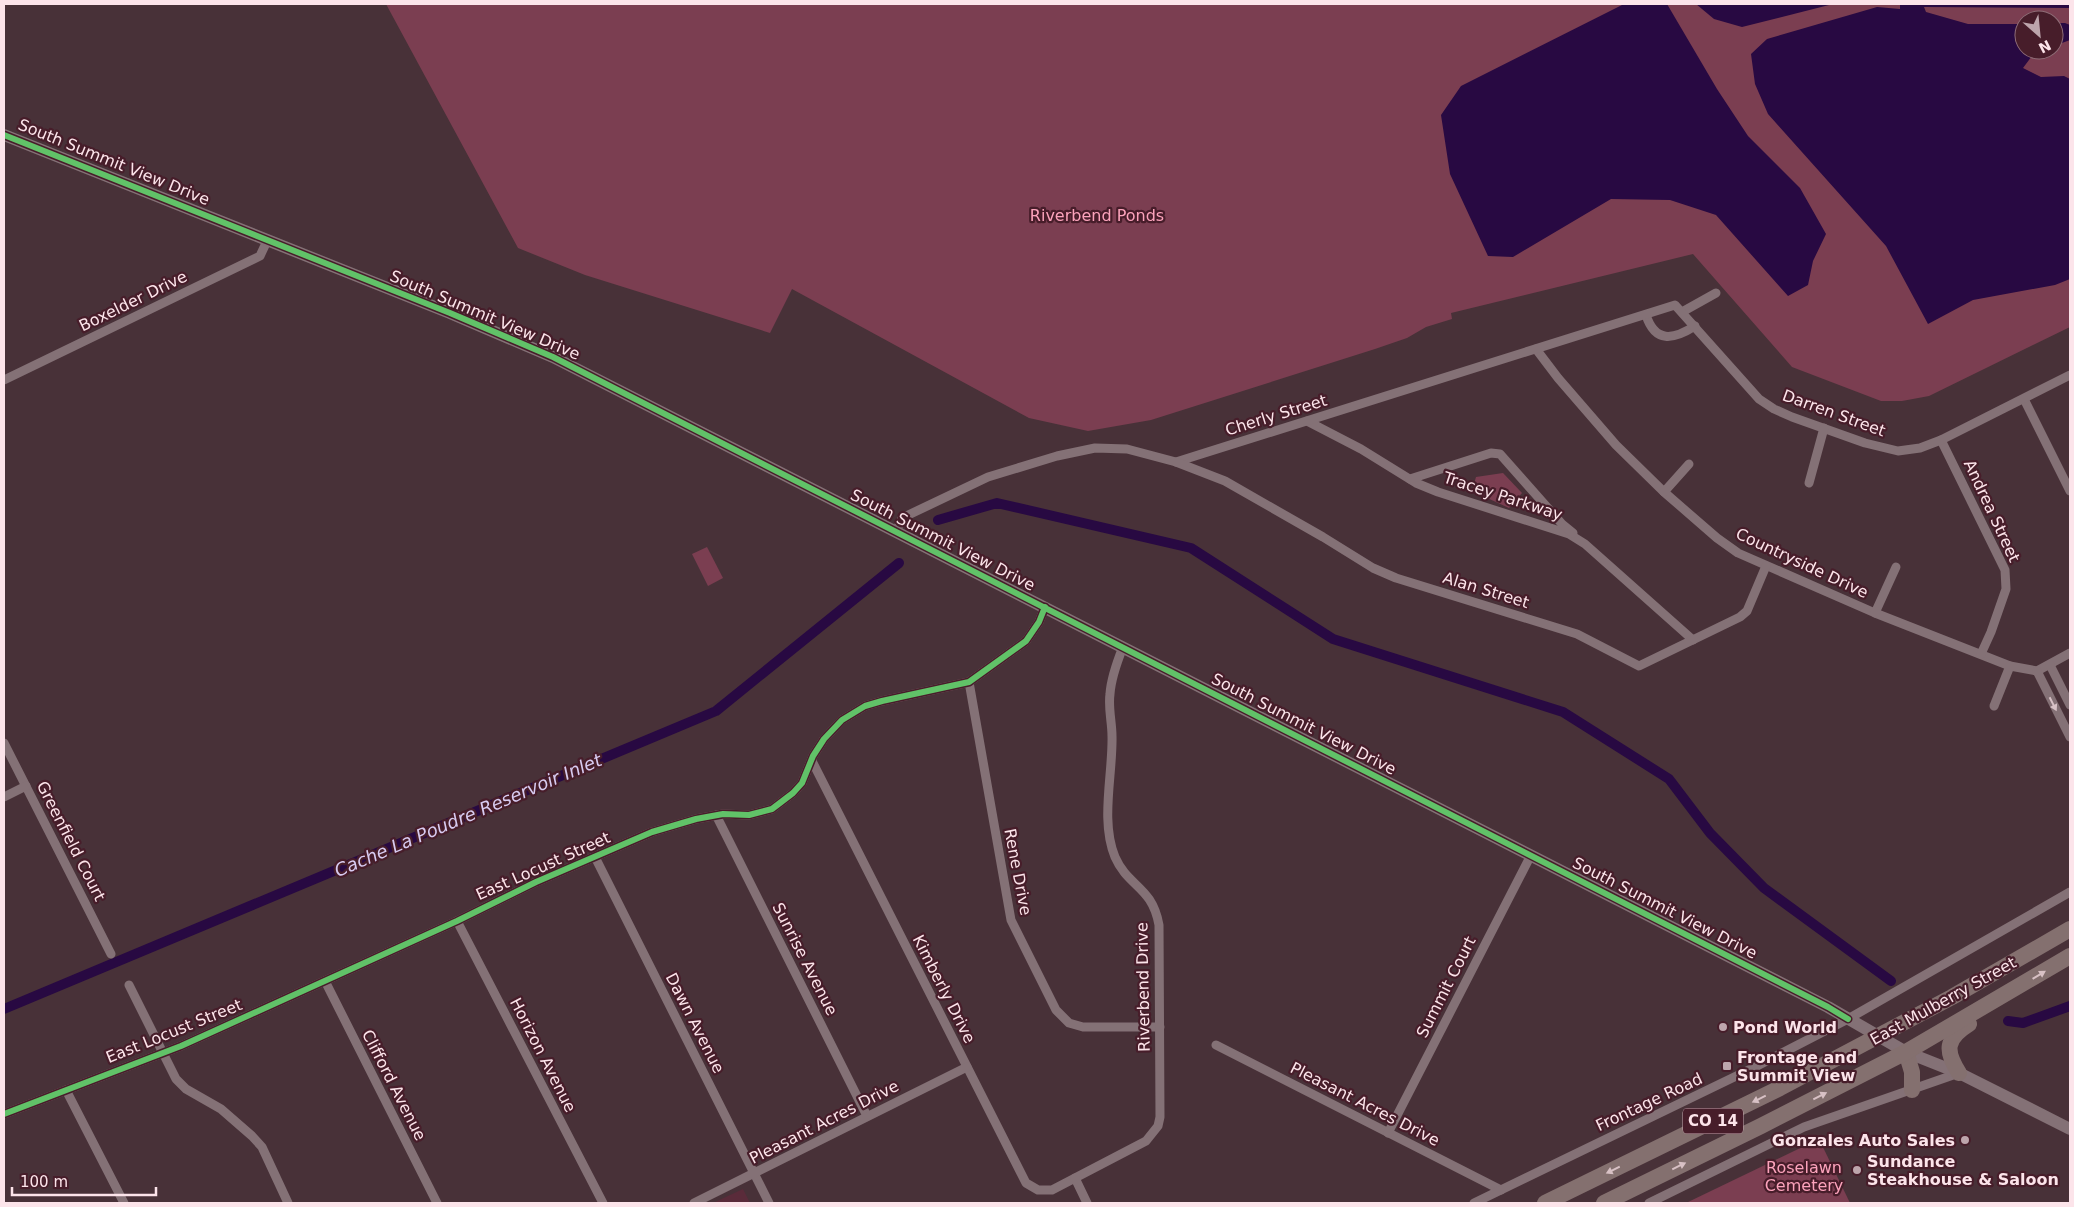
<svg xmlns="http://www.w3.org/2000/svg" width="2074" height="1207" font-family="'DejaVu Sans',sans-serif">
	<rect width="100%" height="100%" fill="#483138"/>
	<!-- built -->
	<polygon fill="#5a2b3a" points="743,1189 750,1203 713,1203"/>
	<!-- green -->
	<g fill="#7b3e51" fill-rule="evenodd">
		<path d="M386,4h1684v323l-141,69 -27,5h-21l-89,-34 -99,-113 -242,59 1,6 -26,8 -19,11 -32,11 -224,71 -63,11 -59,-13 -237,-129 -22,44 -185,-58 -67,-27zM2024,20h30v30h-30z"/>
		<polygon points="1503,473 1522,493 1509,508 1472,491 1476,477"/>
		<polygon points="707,547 723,578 708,586 692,554"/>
		<polygon points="1819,1139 1850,1203 1686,1203"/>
	</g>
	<!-- water -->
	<g fill="#280942">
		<polygon points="1624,4 1667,4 1717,89 1748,136 1800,188 1826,234 1813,261 1808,285 1788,296 1716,215 1670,200 1611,199 1513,257 1488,256 1450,174 1441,115 1461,86"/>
		<polygon points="1696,4 1833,4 1742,27 1714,19"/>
		<polygon points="1900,4 2070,4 2070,8 1924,7 1926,12 1968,24 2024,24 2024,50 2041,50 2035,52 2023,68 2041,77 2064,76 2070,79 2070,279 2055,285 1973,300 1928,324 1886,246 1768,114 1755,84 1751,54 1767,39 1877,7 1900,9"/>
		<polygon points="2054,23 2065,23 2070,25 2070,40 2054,46"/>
	</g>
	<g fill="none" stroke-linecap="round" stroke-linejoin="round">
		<!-- canal -->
		<g stroke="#280942" stroke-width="10">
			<polyline points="938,520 997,503 1191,548 1333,639 1563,712 1669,779 1710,833 1764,888 1891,981"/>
			<polyline points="4,1009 716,711 899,563"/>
			<polyline points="2008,1021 2023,1023 2070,1006"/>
		</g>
		<!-- street -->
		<g stroke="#847176" stroke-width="9">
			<polyline points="1682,312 1716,293"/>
			<path d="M1646,315c9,28 27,25 49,11"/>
			<polyline points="1536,349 1558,378 1616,445 1664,492 1717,538 1738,553 1875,613 2010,666 2037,671 2070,653"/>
			<polyline points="4,380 260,256 267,241"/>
			<polyline points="2024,399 2070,491"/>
			<polyline points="1307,421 1361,449 1416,483 1438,492 1569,534 1585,544 1693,640"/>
			<polyline points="1941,440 2005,570 2006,589 1991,632 1981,654"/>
			<polyline points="1176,462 1675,305 1759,399 1774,409 1792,417 1865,443 1898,451 1920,448 1941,440 2070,375"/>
			<polyline points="1410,479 1491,453 1500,454 1562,524 1573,533"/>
			<polyline points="1809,483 1824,428"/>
			<polyline points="1664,492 1689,464"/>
			<polyline points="896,532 902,518 988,477 1057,456 1095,448 1127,449 1176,462 1225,481 1323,537 1373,568 1396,578 1577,634 1639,666 1740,617 1747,611 1766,566"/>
			<polyline points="1875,613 1896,567"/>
			<polyline points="2050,665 2070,705"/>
			<polyline points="2037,671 2070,737"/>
			<polyline points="969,682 1011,920 1056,1010 1069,1023 1083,1027 1160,1027"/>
			<polyline points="1994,706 2010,666"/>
			<polyline points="4,743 111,954"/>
			<path d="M812,761l214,422 12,7h14l94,-49 12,-15 2,-9 -1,-192c-7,-39 -31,-38 -44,-68 -15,-36 -2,-83 -3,-121 0,-14 -4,-28 -2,-42 1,-16 7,-32 13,-47"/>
			<polyline points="4,797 26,786"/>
			<polyline points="716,815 867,1116"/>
			<polyline points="595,857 769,1203"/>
			<polyline points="457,921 603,1203"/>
			<polyline points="325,981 437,1203"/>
			<polyline points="129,985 176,1079 186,1089 221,1109 252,1136 262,1147 288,1203"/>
			<polyline points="1216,1045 1501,1190"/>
			<polyline points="66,1090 124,1203"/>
			<polyline points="4,1114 181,1046 457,921 536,882 652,832 696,819 723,814 749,815 772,809 793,793 802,783 813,756 824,739 842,720 865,706 882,701 969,682 1026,641 1039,622 1045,607"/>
			<polyline points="1388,1133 1531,855"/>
			<polyline points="1075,1178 1087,1203"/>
			<polyline points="694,1203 967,1067"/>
			<polyline points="1474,1203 1757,1066 1848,1019 2070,892"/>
			<polyline points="1649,1203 1804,1127 1959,1073"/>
		</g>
		<!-- secondary -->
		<polyline stroke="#847176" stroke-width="12" points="4,135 450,313 553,357 1828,1007 1906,1052 1959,1073 2070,1129"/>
		<!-- highway -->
		<g stroke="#84706f" stroke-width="16">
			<polyline points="1906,1052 1912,1072 1912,1090"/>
			<path d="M1959,1073c-14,-22 -14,-34 10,-49"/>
			<polyline points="1545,1203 1780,1088 1952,997 2070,929"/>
			<polyline points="1604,1203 1761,1126 1906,1052 2070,956"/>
		</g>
		<!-- cycleway casing -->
		<g stroke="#471d2a" stroke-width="9">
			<g id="cycleway">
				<polyline points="4,135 450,313 553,357 1828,1007 1848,1019"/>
				<polyline points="4,1114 181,1046 457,921 536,882 652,832 696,819 723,814 749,815 772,809 793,793 802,783 813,756 824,739 842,720 865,706 882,701 969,682 1026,641 1039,622 1045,607"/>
			</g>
		</g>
		<!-- cycleway -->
		<use href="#cycleway" stroke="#61c268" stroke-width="6"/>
	</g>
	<!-- one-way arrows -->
	<defs><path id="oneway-solid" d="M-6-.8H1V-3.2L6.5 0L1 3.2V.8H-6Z" transform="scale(1.25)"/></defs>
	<use fill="#d8c2c7" href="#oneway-solid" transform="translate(2053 704) rotate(63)"/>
	<g fill="#d8c1c5">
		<use href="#oneway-solid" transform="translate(2039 975) rotate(-31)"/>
		<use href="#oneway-solid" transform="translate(1820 1096) rotate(-27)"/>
		<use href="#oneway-solid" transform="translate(1759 1099) rotate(154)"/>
		<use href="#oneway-solid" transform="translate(1679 1166) rotate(-26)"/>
		<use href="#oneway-solid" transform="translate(1613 1170) rotate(154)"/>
	</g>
	<!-- markers -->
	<g fill="#bda5ac" stroke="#471d2a" stroke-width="2">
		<circle cx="1723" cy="1027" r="5"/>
		<rect x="1722" y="1061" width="10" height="10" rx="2.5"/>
		<circle cx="1965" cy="1140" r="5"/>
		<circle cx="1857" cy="1170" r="5"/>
	</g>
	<g text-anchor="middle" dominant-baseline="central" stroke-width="4.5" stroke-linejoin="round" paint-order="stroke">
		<!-- shield labels -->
		<rect fill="#471d2a" stroke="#c6a8b0" stroke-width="1" x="1683" y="1108.5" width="60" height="25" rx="4"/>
		<g font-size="15" font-weight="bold" fill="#fce4ea">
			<text x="1713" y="1121">CO 14</text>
		</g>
		<!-- street labels -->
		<g font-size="16" fill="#fce4ea" stroke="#471d2a">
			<text transform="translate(114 162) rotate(22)">South Summit View Drive</text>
			<text transform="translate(133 301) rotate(-26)">Boxelder Drive</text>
			<text transform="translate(485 315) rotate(23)">South Summit View Drive</text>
			<text transform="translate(1834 413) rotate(20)">Darren Street</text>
			<text transform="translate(1276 415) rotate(-17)">Cherly Street</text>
			<text transform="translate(1503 496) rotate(18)">Tracey Parkway</text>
			<text transform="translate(1992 511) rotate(65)">Andrea Street</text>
			<text transform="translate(943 540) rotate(27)">South Summit View Drive</text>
			<text transform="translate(1802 563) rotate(25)">Countryside Drive</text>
			<text transform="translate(1486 590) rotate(17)">Alan Street</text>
			<text transform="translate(1304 724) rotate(27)">South Summit View Drive</text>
			<text transform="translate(71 841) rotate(63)">Greenfield Court</text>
			<text transform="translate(543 866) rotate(-24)">East Locust Street</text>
			<text transform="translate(1018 872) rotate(79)">Rene Drive</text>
			<text transform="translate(1665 908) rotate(27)">South Summit View Drive</text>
			<text transform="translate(805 959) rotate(63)">Sunrise Avenue</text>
			<text transform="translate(1143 987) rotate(-91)">Riverbend Drive</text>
			<text transform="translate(1446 987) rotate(-63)">Summit Court</text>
			<text transform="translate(944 989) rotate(63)">Kimberly Drive</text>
			<text transform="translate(1943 1001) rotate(-29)">East Mulberry Street</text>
			<text transform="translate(695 1023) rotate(63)">Dawn Avenue</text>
			<text transform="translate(174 1031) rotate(-22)">East Locust Street</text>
			<text transform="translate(543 1055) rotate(63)">Horizon Avenue</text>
			<text transform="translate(394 1085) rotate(63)">Clifford Avenue</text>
			<text transform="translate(1649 1102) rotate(-25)">Frontage Road</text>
			<text transform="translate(1365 1104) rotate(27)">Pleasant Acres Drive</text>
			<text transform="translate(824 1122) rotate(-27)">Pleasant Acres Drive</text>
		</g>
		<!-- park labels -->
		<g font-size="16" fill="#fca3bc" stroke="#471d2a">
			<text x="1097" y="215">Riverbend Ponds</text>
			<text x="1804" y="1167">Roselawn<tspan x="1804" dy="18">Cemetery</tspan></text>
		</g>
		<!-- poi labels -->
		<g font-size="16" font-weight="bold" fill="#fce4ea" stroke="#471d2a" text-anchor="start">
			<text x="1733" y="1027">Pond World</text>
			<text x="1737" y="1057">Frontage and<tspan x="1737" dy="18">Summit View</tspan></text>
			<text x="1955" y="1140" text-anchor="end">Gonzales Auto Sales</text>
			<text x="1867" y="1161">Sundance<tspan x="1867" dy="18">Steakhouse &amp; Saloon</tspan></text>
		</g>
		<!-- water labels -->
		<g font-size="18" font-style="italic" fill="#d8cbf1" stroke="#471d2a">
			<text transform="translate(468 815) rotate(-23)">Cache La Poudre Reservoir Inlet</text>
		</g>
	</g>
	<!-- border -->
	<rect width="2074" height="1207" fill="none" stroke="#fce4ea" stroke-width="10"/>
	<!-- north arrow -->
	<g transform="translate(2039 35) rotate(153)"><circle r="24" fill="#471d2a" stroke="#8f6d77"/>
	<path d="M0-4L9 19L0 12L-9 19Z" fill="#bda5ac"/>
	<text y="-8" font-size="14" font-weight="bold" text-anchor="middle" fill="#fce4ea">N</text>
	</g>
	<!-- scale -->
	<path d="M12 1187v8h144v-8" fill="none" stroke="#fce4ea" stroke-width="2.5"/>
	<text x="20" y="1187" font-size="15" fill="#fce4ea" stroke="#471d2a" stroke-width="4" paint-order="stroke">100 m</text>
</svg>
